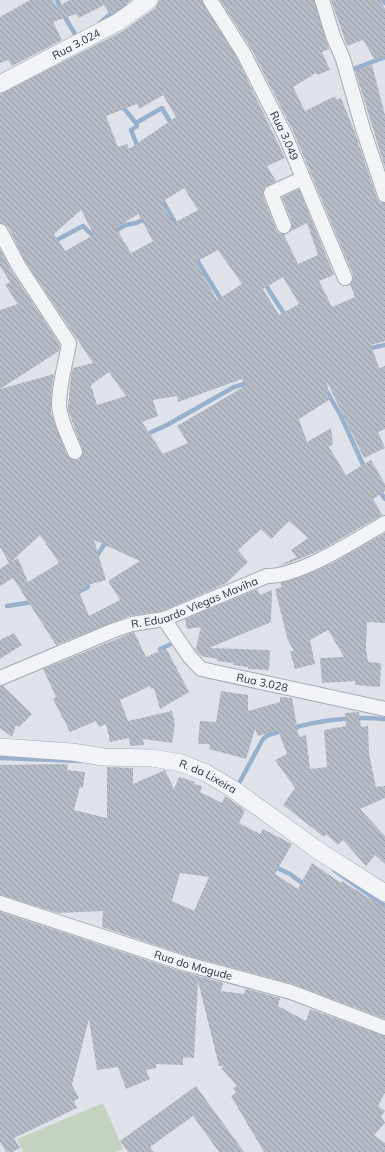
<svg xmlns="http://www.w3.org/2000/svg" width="385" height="1152" font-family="Mulish,sans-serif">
	<defs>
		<pattern id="building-back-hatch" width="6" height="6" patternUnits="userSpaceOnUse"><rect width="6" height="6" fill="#b6bcc6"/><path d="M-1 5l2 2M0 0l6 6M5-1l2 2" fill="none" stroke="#9499a2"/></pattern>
	</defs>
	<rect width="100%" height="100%" fill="#dfe3e9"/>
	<!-- green -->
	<polygon fill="#c4d3c0" points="103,1103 123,1149 116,1152 23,1152 17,1139"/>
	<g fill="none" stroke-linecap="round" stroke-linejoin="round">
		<!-- stream -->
		<g stroke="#98b0cb" stroke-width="4.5">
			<polyline points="57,0 63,14 78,39"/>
			<polyline points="383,0 385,3"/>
			<polyline points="99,24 108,16 126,6"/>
			<polyline points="348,71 385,57"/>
			<polyline points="121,105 136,123"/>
			<polyline points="139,150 131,130 137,126 136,123 162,108 172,125"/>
			<polyline points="160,196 177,226"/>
			<polyline points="114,232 125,225 136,223 147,218"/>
			<polyline points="53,242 83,226 96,239"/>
			<polyline points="195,257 220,298"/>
			<path d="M264,281c6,13 15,23 22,36"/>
			<polyline points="367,349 385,345"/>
			<polyline points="326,390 341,416 365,469"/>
			<polyline points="145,435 167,425 234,387 248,383"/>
			<polyline points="378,489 385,499"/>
			<polyline points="95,559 107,540"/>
			<polyline points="74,594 88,587 87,579"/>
			<polyline points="7,606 33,602"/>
			<polyline points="160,649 176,642"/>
			<path d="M292,728c29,-8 63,-12 93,-9"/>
			<polyline points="0,758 82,761"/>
			<polyline points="237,787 263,739 268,735 285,730"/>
			<polyline points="273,866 290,874 306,886"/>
			<polyline points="334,870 385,906"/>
		</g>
	</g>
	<!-- building -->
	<g fill="url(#building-back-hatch)" fill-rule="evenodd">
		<polygon points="30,0 53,0 57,7 70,0 132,0 110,15 104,5 79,18 76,14 53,22 62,40 12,66 8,60 0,63 0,17"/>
		<path d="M159,0h43l35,58 48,100 -18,8 9,15 -12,7 -1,8 13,33 3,4 7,1 -2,1 14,29 20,-9 -11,-32 -18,9 3,-4v-5l-10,-26 17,-8 35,86 -15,6 13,26 23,-10 -5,-13 3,-5v-4l-60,-144 -41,-81 -32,-50h94l15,49 -7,3 8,18 -13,5 -1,-2 -23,14 12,24 30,-15 1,4 5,-2 13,32 23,68 3,4 5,1v138l-14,4 8,23 6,-2v63l-7,3 7,16 -21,10 -37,-76 2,18 -30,19 8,23 24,-14 2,16 -4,3 17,28 25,-15 14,24v7l-12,8 9,16 -59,34 -31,13 -14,4 19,-9 -6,-7 17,-12 -19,-17 -18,18 -10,-10 -23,21 10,12 -23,22 -63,27 -33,5 -73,29 -43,-67 -13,8v-17l9,-6 -9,-16v-237l18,-6 -13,-19 5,-3 -10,-16v-17l11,21 49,75 -1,6 -59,38 54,-15 -3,22v17l16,42 7,5h5l4,-7 -15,-44 3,-34 2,-7 20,-5 -68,-102 -17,-34 -8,-4v-129l123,-63 32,-23zM163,95l13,22 -47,32 -2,-5 -9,3 -12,-31 31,-12 2,5zM184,188l14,22 -24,13 -12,-21zM81,210l13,25 -29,16 -11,-17zM138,214l15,27 -22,12 -15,-25zM218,250l24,34 -25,16 -21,-38zM283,277l16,27 -20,11 -16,-26zM109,372l17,24 -29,9 -6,-20zM242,379l3,7 -68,40 11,17 -25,11 -21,-32 16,-6 -5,-16 24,-4 1,6zM40,535l19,28 -31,19 -10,-24 -7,4zM94,540l46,21 -32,20 12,19 -31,16 -10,-24 9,-7 18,-5z"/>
		<polygon points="331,0 380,0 385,9 385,56 375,60 363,40 347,46"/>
		<polygon points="372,65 385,115 385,168 355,70"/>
		<polygon points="385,533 385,623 367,622 366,648 368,662 381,663 380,687 355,685 355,681 322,683 320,658 344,657 328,630 310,640 315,664 295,669 290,651 294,651 288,641 275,589 282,587 280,583 298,578 331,564"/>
		<polygon points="257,589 260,595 272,590 271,622 209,648 270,650 269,670 248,669 248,667 233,665 233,663 217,661 217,659 201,656 194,648 196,648 201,627 187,629 185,619"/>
		<polygon points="134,632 146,657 166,648 189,692 160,709 154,688 151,689 150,686 120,700 128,721 172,711 175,724 172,743 143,739 144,745 130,746 129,738 110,742 106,724 99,727 96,721 70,732 53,699 56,697 43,669"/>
		<polygon points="14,633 22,645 0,659 0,640"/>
		<polygon points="0,686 3,686 32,714 19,727 16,725 12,737 0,728"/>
		<polygon points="221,691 248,695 248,711 280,702 280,697 292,698 299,737 306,735 310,769 327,767 324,730 346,726 345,713 359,712 361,727 368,726 369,754 376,787 385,786 385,798 360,809 385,836 385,864 375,855 366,866 343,840 338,845 326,834 324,837 283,805 295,788 275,760 287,754 278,730 258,736 255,729 246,759 209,749 210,744 198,744 200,721 216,722"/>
		<path d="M68,764l-1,6 18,2 -2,16 -3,-1 -6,23 33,8v-51l26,1v16l32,-14 9,19 5,-12 16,5 -1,2 8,2 -2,6 22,11 3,-7 20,14 -6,13 21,11 3,-5 29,15 -17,30 23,15 14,-26 29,20 1,-2 43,27v111l-92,-35 -108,-29 -83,-28 1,-16 -45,2 -58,-18v-130zM180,873l29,4 -15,34 -22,-10z"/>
		<polygon points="0,912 180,971 223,983 221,991 244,994 246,989 280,998 278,1006 306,1021 310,1009 385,1036 385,1093 378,1106 385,1111 381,1116 385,1123 374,1135 385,1143 385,1152 264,1152 231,1096 236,1093 233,1088 237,1086 221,1068 224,1066 219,1066 198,981 194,1058 183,1057 183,1065 156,1064 156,1068 146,1070 150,1079 126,1089 118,1067 97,1070 89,1019 72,1085 79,1098 74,1101 77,1108 14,1138 20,1148 13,1152 6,1152 0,1142"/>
		<polygon points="196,1086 244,1152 219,1152 193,1116 150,1147 154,1152 128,1152 120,1141"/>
	</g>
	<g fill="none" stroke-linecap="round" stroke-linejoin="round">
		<!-- minor casing -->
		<g stroke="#a4aab3" stroke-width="16">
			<g id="minor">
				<path id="s1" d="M210,0l34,54 41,81 60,143"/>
				<polyline points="322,0 333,36 343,59 363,129 385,195"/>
				<polyline points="284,226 271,193 303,178"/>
				<path d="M0,231l18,34 51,78c-3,20 -10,41 -10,62 1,15 10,33 16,47"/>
				<path id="s2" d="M164,619l25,37 12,13 184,40"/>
				<path id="s3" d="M0,678l112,-47 20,-7 32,-5 103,-43c32,1 89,-36 118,-53"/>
				<path id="s4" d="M0,903l183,60 108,29 94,36"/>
			</g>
		</g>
		<!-- tertiary casing -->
		<g stroke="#a4aab3" stroke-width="18">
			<g id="tertiary">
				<path id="s5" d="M0,84l118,-62 31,-22"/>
				<path id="s6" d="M0,747l72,5 31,5 49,1 29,5 25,10 27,16 86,62 66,42"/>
			</g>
		</g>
		<!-- minor -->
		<use href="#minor" stroke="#f2f3f7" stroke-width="14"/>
		<!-- tertiary -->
		<use href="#tertiary" stroke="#f2f3f7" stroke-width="17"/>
	</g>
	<g text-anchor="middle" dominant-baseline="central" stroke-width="4" stroke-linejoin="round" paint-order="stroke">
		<!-- street labels -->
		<g font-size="11" fill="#273041" stroke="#eef2f6">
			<text stroke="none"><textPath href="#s5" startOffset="86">Rua 3.024</textPath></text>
			<text stroke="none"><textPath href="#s1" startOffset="155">Rua 3.049</textPath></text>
			<text stroke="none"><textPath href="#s3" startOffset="209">R. Eduardo Viegas Maviha</textPath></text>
			<text stroke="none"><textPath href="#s2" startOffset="125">Rua 3.028</textPath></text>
			<text stroke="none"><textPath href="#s6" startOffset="212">R. da Lixeira</textPath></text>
			<text stroke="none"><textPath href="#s4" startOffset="203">Rua do Magude</textPath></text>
		</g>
	</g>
</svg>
